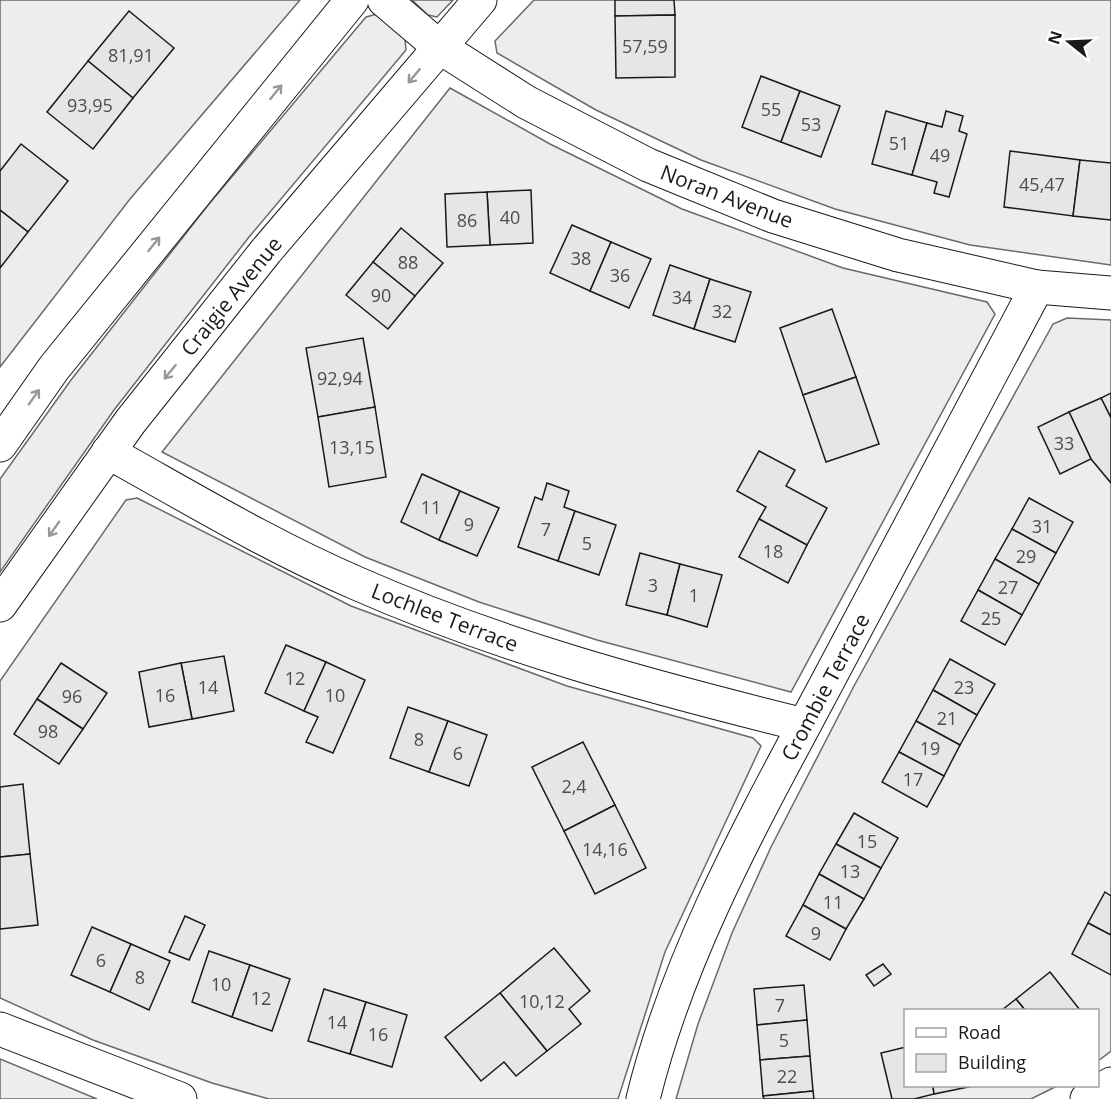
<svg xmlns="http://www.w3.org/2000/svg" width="1111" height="1099" font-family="'Open Sans',sans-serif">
	<rect width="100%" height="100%" fill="#fff"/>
	<!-- built -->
	<g fill="#ededed" stroke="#6a6a6a" stroke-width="1.5">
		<polygon points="0,0 300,0 130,199 0,367"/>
		<polygon points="412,0 453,0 437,17 428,15"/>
		<polygon points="534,0 1111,0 1111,265 970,245 835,209 701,160 596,110 497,53 495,41"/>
		<polygon points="377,14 405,39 406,50 249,237 114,410 0,572 0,479 71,380 209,204 366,17"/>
		<polygon points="450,88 550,144 682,209 843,268 987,302 995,314 791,692 597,640 479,602 365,557 162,452"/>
		<polygon points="1067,318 1111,320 1111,1051 1098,1061 1098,1010 906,1010 906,1086 1057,1086 1031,1099 676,1099 698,1024 732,933 771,847 854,686 1053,324"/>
		<polygon points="137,498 351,606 567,686 753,738 761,746 665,952 618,1099 269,1099 212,1083 93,1040 0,998 0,681 126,500"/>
		<polygon points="0,1059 97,1099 0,1099"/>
	</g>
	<!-- building -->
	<g fill="#e6e6e6" stroke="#1a1a1a" stroke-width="1.5">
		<polygon points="615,0 674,0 675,15 615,16"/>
		<polygon points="129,11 174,48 133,98 88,61"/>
		<polygon points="675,15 675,77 616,78 615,16"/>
		<polygon points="88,61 133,98 93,149 47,112"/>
		<polygon points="761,76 800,91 781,142 742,127"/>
		<polygon points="800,91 840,106 821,157 781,142"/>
		<polygon points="886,111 927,123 912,175 872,164"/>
		<polygon points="946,111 963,116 959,131 967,134 949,197 934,193 937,182 912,175 927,123 942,127"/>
		<polygon points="21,144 68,181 28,232 0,210 0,171"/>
		<polygon points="1010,151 1080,160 1073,216 1004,207"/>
		<polygon points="1080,160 1111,163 1111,220 1073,216"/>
		<polygon points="531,190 533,243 490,245 487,192"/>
		<polygon points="487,192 490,245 447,247 445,194"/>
		<polygon points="0,210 28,232 0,268"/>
		<polygon points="572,225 611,242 590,291 550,273"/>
		<polygon points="401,228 443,263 415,296 373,262"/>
		<polygon points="611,242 651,259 629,308 590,291"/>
		<polygon points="373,262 415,296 388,329 346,295"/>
		<polygon points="670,265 710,279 694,329 653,315"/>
		<polygon points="710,279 751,292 735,342 694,329"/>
		<polygon points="832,309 856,377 803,395 780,328"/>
		<polygon points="363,338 375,407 318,417 306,348"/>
		<polygon points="856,377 879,444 826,462 803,395"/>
		<polygon points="1111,393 1111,418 1101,398"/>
		<polygon points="1101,398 1111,418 1111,483 1091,459 1069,412"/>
		<polygon points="375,407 386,477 329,487 318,417"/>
		<polygon points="1069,412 1091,459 1060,474 1038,427"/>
		<polygon points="759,451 795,470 786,486 827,508 807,545 759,519 766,507 737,491"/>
		<polygon points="422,474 460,491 439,540 401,522"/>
		<polygon points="547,483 569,491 564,507 575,511 558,561 518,547 535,497 542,500"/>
		<polygon points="460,491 499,508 477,556 439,540"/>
		<polygon points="1029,498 1073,522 1056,553 1012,529"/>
		<polygon points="575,511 616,525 599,575 558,561"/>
		<polygon points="759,519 807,545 788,583 739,557"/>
		<polygon points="1012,529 1056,553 1039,584 995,559"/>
		<polygon points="640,553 680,564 667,615 626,605"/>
		<polygon points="995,559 1039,584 1022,615 978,590"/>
		<polygon points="680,564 722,575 707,627 667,615"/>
		<polygon points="978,590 1022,615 1005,645 961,621"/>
		<polygon points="286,645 326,662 304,711 265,693"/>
		<polygon points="224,656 234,711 192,719 181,663"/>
		<polygon points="950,659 995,684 977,715 933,690"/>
		<polygon points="326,662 365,680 333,753 306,742 318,717 304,711"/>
		<polygon points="61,663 107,693 83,729 37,699"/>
		<polygon points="181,663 192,719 149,727 139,672"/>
		<polygon points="933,690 977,715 960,745 916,721"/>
		<polygon points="37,699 83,729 59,764 14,734"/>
		<polygon points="408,707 448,721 429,772 390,758"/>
		<polygon points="448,721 487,735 469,786 429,772"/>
		<polygon points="916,721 960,745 944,776 899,752"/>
		<polygon points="583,742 615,805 564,831 532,767"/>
		<polygon points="899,752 944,776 927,807 882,782"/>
		<polygon points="23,784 30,854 0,857 0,787"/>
		<polygon points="615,805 646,868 595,894 564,831"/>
		<polygon points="854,813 898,838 881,868 836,844"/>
		<polygon points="836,844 881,868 864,899 819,874"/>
		<polygon points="30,854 38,925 0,929 0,857"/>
		<polygon points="819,874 864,899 846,929 803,905"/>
		<polygon points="1105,892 1111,896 1111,935 1088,923"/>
		<polygon points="803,905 846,929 830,960 786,936"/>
		<polygon points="185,916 205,925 189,960 169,952"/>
		<polygon points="1088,923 1111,935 1111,975 1072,954"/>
		<polygon points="92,927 131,944 110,992 71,975"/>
		<polygon points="131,944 170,961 149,1010 110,992"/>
		<polygon points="554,948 590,991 569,1009 581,1024 547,1051 500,993"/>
		<polygon points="209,951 250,965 232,1017 192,1002"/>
		<polygon points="883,964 891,974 874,986 866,975"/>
		<polygon points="250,965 290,979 272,1031 232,1017"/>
		<polygon points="1050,972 1080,1010 1025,1010 1016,999"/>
		<polygon points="804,985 807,1020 757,1025 754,989"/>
		<polygon points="324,989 366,1002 350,1054 308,1041"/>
		<polygon points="500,993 547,1051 516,1076 504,1062 481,1081 445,1037"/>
		<polygon points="1016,999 1025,1010 1002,1010"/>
		<polygon points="366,1002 407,1015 392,1067 350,1054"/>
		<polygon points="807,1020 810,1056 760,1060 757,1025"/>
		<polygon points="906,1047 906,1086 933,1086 934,1094 914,1099 892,1099 881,1053"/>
		<polygon points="810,1056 813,1091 763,1096 760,1060"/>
		<polygon points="933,1086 973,1086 934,1094"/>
		<polygon points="813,1091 814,1099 764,1099 763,1096"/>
	</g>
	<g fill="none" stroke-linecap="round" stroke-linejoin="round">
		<!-- minor casing -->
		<g stroke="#1a1a1a" stroke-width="35">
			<g id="minor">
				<polyline points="384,0 438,46 526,102 648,165 773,216 898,255 1037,287 1111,293"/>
				<polyline points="0,445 54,368 352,0"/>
				<path d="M108,452c81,45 162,94 248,131 145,64 295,104 448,142"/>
				<polyline points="0,605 130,422 266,251 480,0"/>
				<polyline points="0,1029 180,1099"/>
				<path d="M643,1099c35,-144 109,-276 179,-407 72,-135 143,-270 215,-405"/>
				<polyline points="1087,1099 1111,1084"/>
			</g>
		</g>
		<!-- minor -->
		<use href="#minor" stroke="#fff" stroke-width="33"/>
	</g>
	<!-- one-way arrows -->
	<defs><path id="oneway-shaft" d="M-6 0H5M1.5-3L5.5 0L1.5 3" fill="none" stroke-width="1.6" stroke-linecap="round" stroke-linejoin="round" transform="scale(1.5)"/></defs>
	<g stroke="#989898">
		<use href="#oneway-shaft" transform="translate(414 76) rotate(130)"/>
		<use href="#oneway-shaft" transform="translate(276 92) rotate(-51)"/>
		<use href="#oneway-shaft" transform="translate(154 244) rotate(-51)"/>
		<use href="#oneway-shaft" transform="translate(170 372) rotate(129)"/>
		<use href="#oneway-shaft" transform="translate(34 397) rotate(-55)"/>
		<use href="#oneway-shaft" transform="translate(54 529) rotate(125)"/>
	</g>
	<g text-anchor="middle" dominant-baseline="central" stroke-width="4.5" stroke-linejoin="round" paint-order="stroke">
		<!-- number labels -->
		<g font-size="18" fill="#4d4d4d">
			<text x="645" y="46">57,59</text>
			<text x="131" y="55">81,91</text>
			<text x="90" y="105">93,95</text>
			<text x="771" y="109">55</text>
			<text x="811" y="124">53</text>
			<text x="899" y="143">51</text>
			<text x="940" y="155">49</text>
			<text x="1042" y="184">45,47</text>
			<text x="510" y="217">40</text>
			<text x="467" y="220">86</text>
			<text x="581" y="258">38</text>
			<text x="408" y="262">88</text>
			<text x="620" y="275">36</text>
			<text x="381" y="295">90</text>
			<text x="682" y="297">34</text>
			<text x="722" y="311">32</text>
			<text x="340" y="378">92,94</text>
			<text x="1064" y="443">33</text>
			<text x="352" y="447">13,15</text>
			<text x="431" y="507">11</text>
			<text x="469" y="524">9</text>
			<text x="1042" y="526">31</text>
			<text x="546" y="529">7</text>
			<text x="587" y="543">5</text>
			<text x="773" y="551">18</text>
			<text x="1026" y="556">29</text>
			<text x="653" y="585">3</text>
			<text x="1008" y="587">27</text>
			<text x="694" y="595">1</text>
			<text x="991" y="618">25</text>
			<text x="295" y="678">12</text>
			<text x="208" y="687">14</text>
			<text x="964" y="687">23</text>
			<text x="165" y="695">16</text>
			<text x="335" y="695">10</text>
			<text x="72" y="696">96</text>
			<text x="947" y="718">21</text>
			<text x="48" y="731">98</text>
			<text x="419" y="739">8</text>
			<text x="930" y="748">19</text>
			<text x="458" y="753">6</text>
			<text x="913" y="779">17</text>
			<text x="574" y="786">2,4</text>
			<text x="867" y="841">15</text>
			<text x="605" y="849">14,16</text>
			<text x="850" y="871">13</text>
			<text x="833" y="902">11</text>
			<text x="816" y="933">9</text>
			<text x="101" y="960">6</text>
			<text x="140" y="977">8</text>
			<text x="221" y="984">10</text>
			<text x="261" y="998">12</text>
			<text x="542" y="1001">10,12</text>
			<text x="780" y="1005">7</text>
			<text x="337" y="1022">14</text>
			<text x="378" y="1034">16</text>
			<text x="784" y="1040">5</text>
			<text x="787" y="1076">22</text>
		</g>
		<!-- street labels -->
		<g font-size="21" fill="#1a1a1a" stroke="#fff">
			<text transform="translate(727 196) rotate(21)">Noran Avenue</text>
			<text transform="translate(231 296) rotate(-51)">Craigie Avenue</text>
			<text transform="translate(445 617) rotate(21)">Lochlee Terrace</text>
			<text transform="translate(825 687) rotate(-62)">Crombie Terrace</text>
		</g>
	</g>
	<!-- legend -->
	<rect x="904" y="1009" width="195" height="78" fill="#ffffff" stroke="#a3a3a3" stroke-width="1.5"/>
	<rect x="916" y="1028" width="30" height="9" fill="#ffffff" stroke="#a3a3a3" stroke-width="1.5"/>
	<text x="958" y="1039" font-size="18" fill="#1a1a1a">Road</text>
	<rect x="916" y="1054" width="30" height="18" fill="#e6e6e6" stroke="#a3a3a3" stroke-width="1.5"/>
	<text x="958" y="1069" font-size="18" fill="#1a1a1a">Building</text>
	<!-- north arrow -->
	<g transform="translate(1069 42) rotate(288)" stroke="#ffffff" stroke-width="4.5" paint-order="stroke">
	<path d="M0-4.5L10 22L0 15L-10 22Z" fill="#1a1a1a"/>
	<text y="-9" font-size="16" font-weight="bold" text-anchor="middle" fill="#1a1a1a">N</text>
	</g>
</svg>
